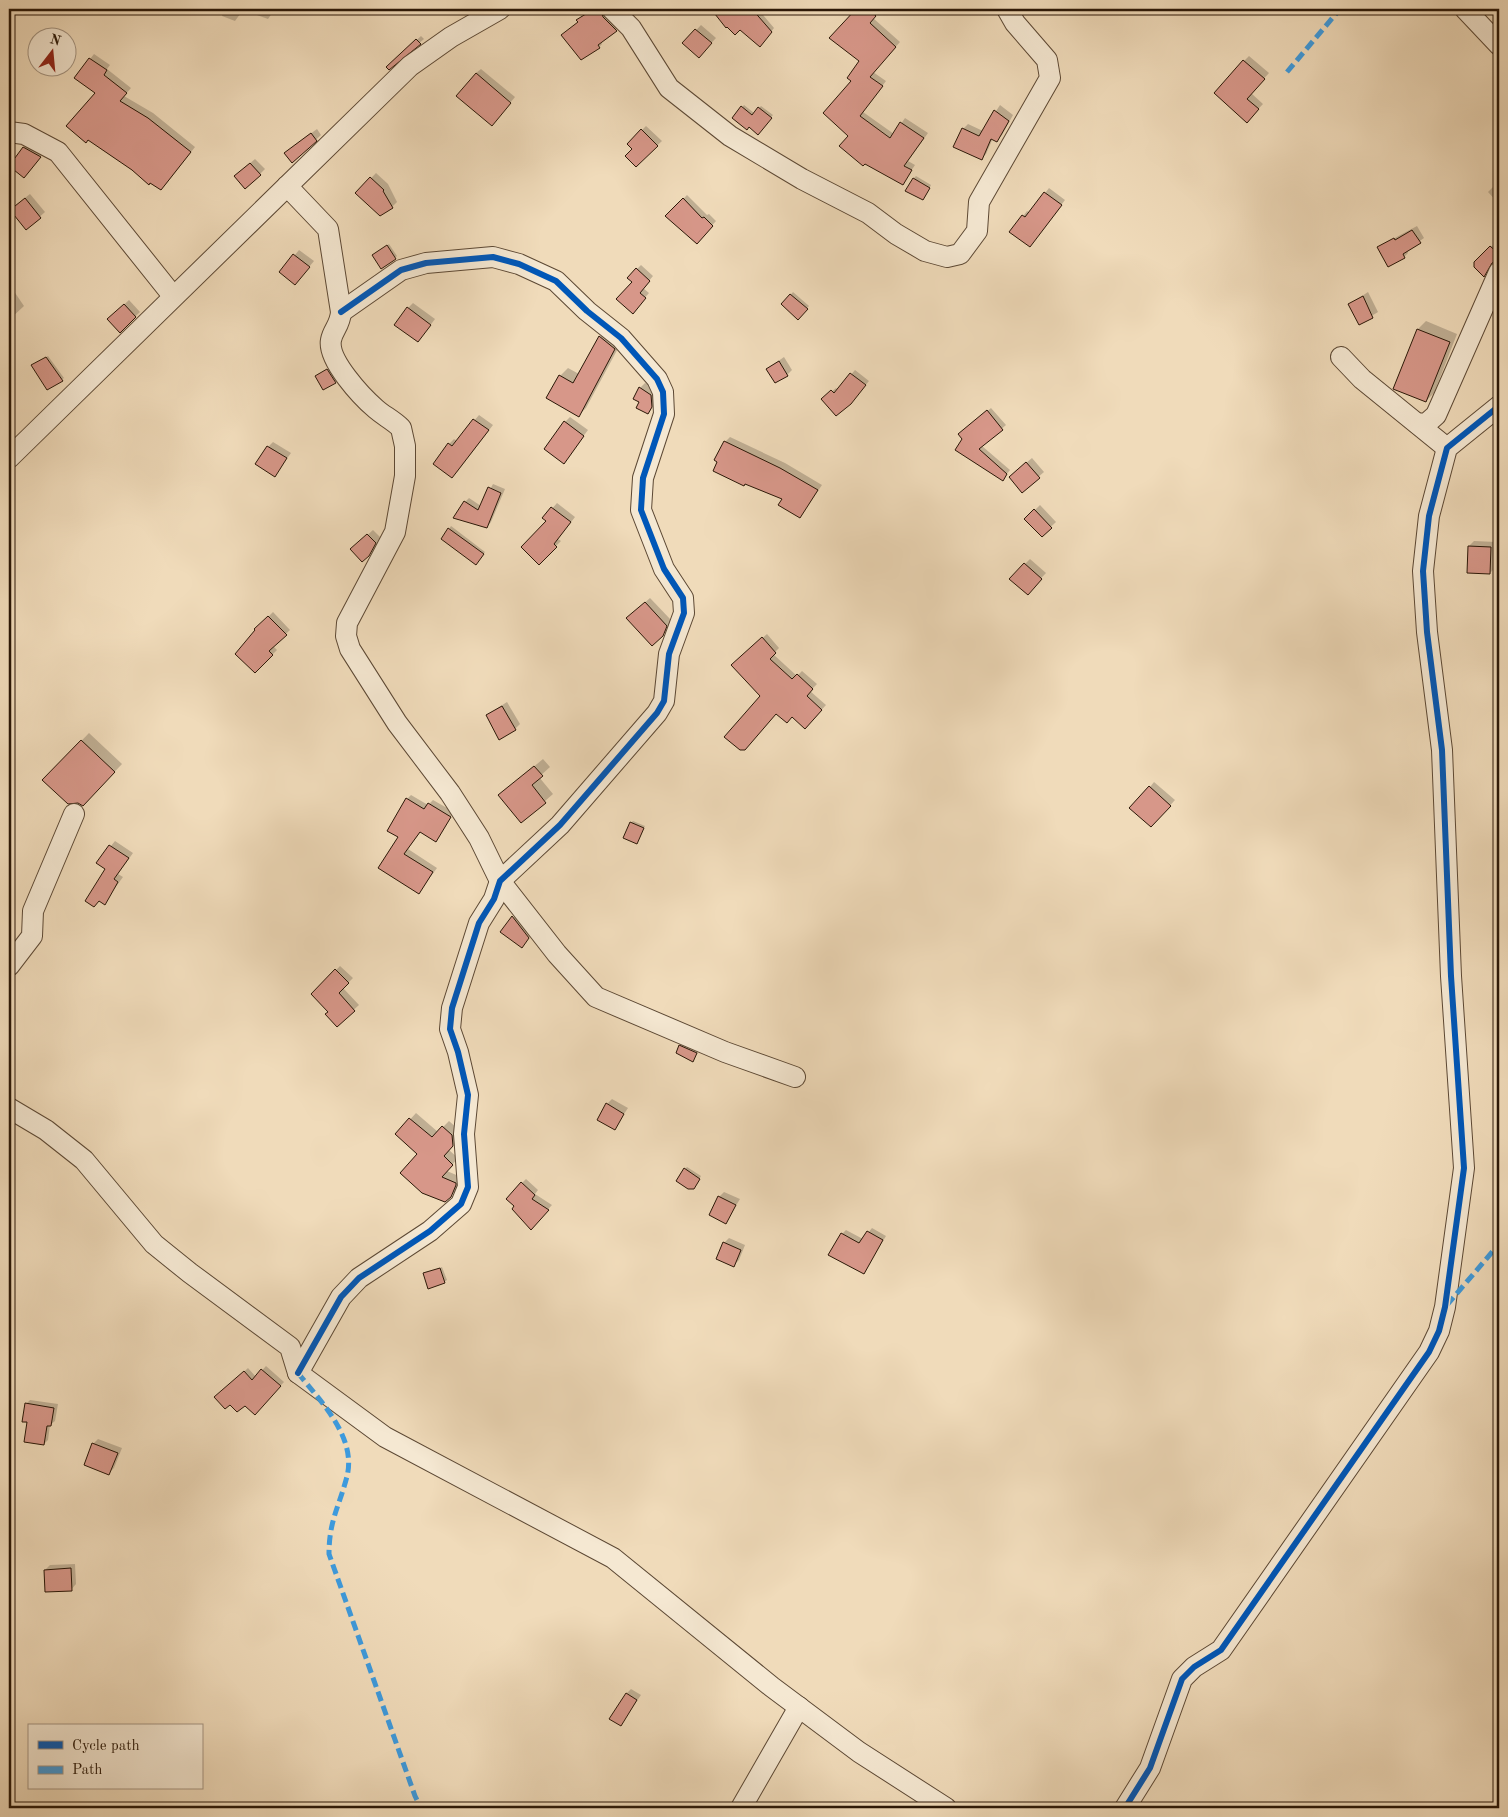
<svg xmlns="http://www.w3.org/2000/svg" width="1508" height="1817" font-family="'Old Standard TT',serif">
	<rect width="100%" height="100%" fill="#f0dbba"/>
	<filter id="stains"><feTurbulence type="fractalNoise" baseFrequency=".004" numOctaves="4"/><feColorMatrix values="0 0 0 0 .2 0 0 0 0 .09 0 0 0 0 .02 0 0 0 .5 -.17"/></filter>
	<radialGradient id="worn" r=".72"><stop offset=".6" stop-color="#630" stop-opacity="0"/><stop offset="1" stop-color="#630" stop-opacity=".3"/></radialGradient>
	<!-- shadow -->
	<g fill="#0003">
		<polygon points="224,9 275,9 268,19 243,10 235,21 222,16"/>
		<polygon points="448,9 458,9 452,14"/>
		<polygon points="594,9 604,9 620,27 601,41 602,44 599,47 579,22 581,17"/>
		<polygon points="713,9 758,9 774,28 763,42 740,28 726,26"/>
		<polygon points="858,9 877,9 880,11 873,18 900,42 873,72 886,81 863,112 894,134 905,118 928,133 908,161 915,165 903,183 850,136 853,81 861,61 831,38"/>
		<polygon points="701,25 716,38 704,51 684,43"/>
		<polygon points="421,36 424,39 389,68 388,67"/>
		<polygon points="94,54 110,65 107,69 131,88 124,96 153,113 195,147 166,184 97,93 75,78"/>
		<polygon points="1249,56 1269,73 1251,93 1263,104 1247,121 1244,61"/>
		<polygon points="9,68 14,73 9,78"/>
		<polygon points="481,69 515,97 496,120 476,73"/>
		<polygon points="744,105 754,113 761,106 773,115 760,131 733,117"/>
		<polygon points="1000,105 1013,115 1002,135 997,140 993,138 986,154 981,159 963,129 968,124 983,131"/>
		<polygon points="646,126 662,141 636,165 634,149 628,144"/>
		<polygon points="317,129 321,135 292,162 291,148"/>
		<polygon points="29,143 45,151 29,172 24,148"/>
		<polygon points="255,159 265,169 260,174 241,171"/>
		<polygon points="376,173 388,184 397,202 392,207 357,193"/>
		<polygon points="916,176 931,185 925,197 914,178"/>
		<polygon points="1499,181 1499,202 1498,203 1488,192"/>
		<polygon points="1049,188 1065,200 1034,241 1011,232 1027,211 1030,213"/>
		<polygon points="30,194 45,212 27,228 16,205"/>
		<polygon points="687,195 707,215 709,214 716,221 697,242 667,216"/>
		<polygon points="1417,226 1424,238 1407,250 1408,253 1404,257 1378,247"/>
		<polygon points="389,244 397,256 395,258 373,255"/>
		<polygon points="1493,245 1499,251 1499,259 1492,261 1477,260"/>
		<polygon points="299,250 314,261 300,278 281,272"/>
		<polygon points="641,265 653,276 643,288 649,293 636,308 634,282 637,269"/>
		<polygon points="9,284 24,306 9,320"/>
		<polygon points="793,292 809,306 798,318 783,304"/>
		<polygon points="1368,292 1378,312 1360,323 1350,304"/>
		<polygon points="129,300 140,312 120,331 109,319"/>
		<polygon points="413,303 435,319 423,335 408,308"/>
		<polygon points="1426,321 1457,334 1434,393 1426,401 1395,388 1418,329"/>
		<polygon points="608,329 622,341 586,408 579,415 560,376 568,368 579,374 600,337"/>
		<polygon points="48,356 64,378 47,389 35,364"/>
		<polygon points="784,357 792,370 787,375 767,369"/>
		<polygon points="330,368 337,380 335,382 318,374"/>
		<polygon points="855,370 869,381 854,399 823,399 836,388 838,390"/>
		<polygon points="645,383 655,388 656,401 648,413 641,402 640,388"/>
		<polygon points="991,408 1006,425 982,446 1010,470 1006,475 964,439 963,431"/>
		<polygon points="479,415 493,425 457,472 434,463 449,444 454,439 457,441"/>
		<polygon points="570,417 588,430 564,462 565,422"/>
		<polygon points="730,437 785,463 822,485 800,517 784,498 725,442"/>
		<polygon points="273,442 291,453 275,475 268,447"/>
		<polygon points="1032,458 1044,472 1022,491 1015,472"/>
		<polygon points="493,484 505,489 491,522 487,527 465,502 469,498 481,506"/>
		<polygon points="557,503 575,517 558,539 561,541 539,563 548,521 544,518"/>
		<polygon points="1040,505 1056,522 1042,535 1026,519"/>
		<polygon points="451,526 485,552 478,561 443,539"/>
		<polygon points="373,530 380,537 374,549 362,561 352,549"/>
		<polygon points="1474,541 1496,542 1495,568 1490,573 1469,546"/>
		<polygon points="1030,559 1046,573 1032,588 1025,564"/>
		<polygon points="650,598 671,620 668,630 662,635 633,613"/>
		<polygon points="273,612 290,630 273,646 277,650 255,672 256,629"/>
		<polygon points="767,634 779,648 773,654 797,676 802,671 817,684 810,691 826,705 805,728 792,716 761,696 733,665"/>
		<polygon points="507,702 520,724 515,729 487,715"/>
		<polygon points="89,733 122,764 83,805 44,780"/>
		<polygon points="543,759 550,767 539,777 553,794 521,822 508,788"/>
		<polygon points="1154,782 1175,800 1156,821 1150,787"/>
		<polygon points="411,795 428,805 433,800 454,812 436,840 421,831 408,849 437,868 419,892 380,867 400,837 407,799"/>
		<polygon points="633,821 645,826 637,842 631,823"/>
		<polygon points="115,841 133,853 118,874 123,877 104,903 107,868 98,862"/>
		<polygon points="518,912 534,932 522,946 502,931"/>
		<polygon points="340,966 353,978 343,988 359,1005 337,1025 329,1011 313,994"/>
		<polygon points="685,1041 701,1048 693,1060 680,1046"/>
		<polygon points="612,1099 628,1108 614,1129 607,1104"/>
		<polygon points="416,1113 438,1132 449,1121 458,1129 458,1139 449,1150 458,1158 447,1171 461,1177 457,1190 450,1196 419,1154 397,1134"/>
		<polygon points="687,1167 701,1176 696,1185 685,1169"/>
		<polygon points="526,1179 538,1190 535,1194 552,1205 531,1228 522,1183"/>
		<polygon points="724,1192 740,1199 726,1222 719,1197"/>
		<polygon points="872,1228 886,1236 864,1272 842,1234 846,1230 863,1239"/>
		<polygon points="729,1238 745,1245 739,1260 734,1265 724,1243"/>
		<polygon points="442,1267 447,1280 444,1282 424,1274"/>
		<polygon points="266,1366 284,1382 255,1414 245,1404 230,1403 216,1398 248,1368 256,1377"/>
		<polygon points="30,1400 58,1404 55,1421 50,1425 48,1440 44,1444 28,1423 23,1422 26,1404"/>
		<polygon points="98,1439 122,1448 114,1468 109,1473 93,1444"/>
		<polygon points="75,1564 76,1584 71,1590 45,1570 50,1565"/>
		<polygon points="631,1689 641,1695 621,1724 626,1694"/>
	</g>
	<!-- building -->
	<g fill="#d79789" stroke="#2a1707">
		<polygon points="594,9 600,9 603,17 617,31 598,45 600,48 581,60 561,35 578,22 576,20"/>
		<polygon points="711,9 752,9 772,32 760,47 740,30 735,35 727,27 726,28"/>
		<polygon points="856,9 868,9 876,16 870,23 896,47 870,77 883,86 860,116 890,138 900,122 924,138 904,166 912,170 903,185 865,164 863,166 839,146 848,136 823,113 851,81 847,78 859,61 829,38"/>
		<polygon points="695,29 712,43 699,58 682,43"/>
		<polygon points="416,39 421,44 389,70 386,67"/>
		<polygon points="89,58 107,70 104,75 127,93 120,101 148,118 191,152 161,190 150,183 149,185 132,170 88,140 86,143 66,126 95,93 74,78"/>
		<polygon points="1243,60 1265,79 1247,99 1259,109 1247,123 1214,93"/>
		<polygon points="476,73 511,103 492,126 456,96"/>
		<polygon points="741,106 752,115 758,107 772,118 758,135 749,127 747,130 732,118"/>
		<polygon points="994,110 1009,121 997,142 991,139 982,160 953,147 962,128 979,136"/>
		<polygon points="641,129 658,146 636,167 625,156 632,149 627,144"/>
		<polygon points="311,133 317,141 292,163 284,153"/>
		<polygon points="23,147 41,157 24,178 9,166"/>
		<polygon points="250,163 261,175 245,189 234,176"/>
		<polygon points="370,177 384,190 383,191 393,208 380,216 355,193"/>
		<polygon points="913,178 930,188 923,200 905,191"/>
		<polygon points="1044,192 1062,205 1030,247 1009,232 1022,215 1025,217"/>
		<polygon points="25,198 41,218 26,230 10,210"/>
		<polygon points="683,198 702,218 704,217 713,226 697,244 665,216"/>
		<polygon points="1412,230 1421,243 1403,254 1405,258 1388,267 1377,247 1394,238 1395,240"/>
		<polygon points="387,245 396,259 381,269 372,255"/>
		<polygon points="1490,246 1499,254 1499,260 1492,263 1484,277 1474,267 1474,262"/>
		<polygon points="293,254 310,267 295,285 279,272"/>
		<polygon points="636,268 650,281 640,293 646,298 633,314 616,299 632,282 627,278"/>
		<polygon points="790,294 808,309 798,320 781,304"/>
		<polygon points="1363,296 1373,318 1359,325 1348,304"/>
		<polygon points="124,304 136,317 120,333 107,319"/>
		<polygon points="407,307 431,325 418,342 394,325"/>
		<polygon points="1417,329 1450,342 1426,402 1393,389"/>
		<polygon points="599,336 615,349 579,417 546,398 559,375 573,383"/>
		<polygon points="46,357 63,381 47,390 31,365"/>
		<polygon points="779,361 788,376 775,383 766,369"/>
		<polygon points="327,369 336,383 323,390 315,376"/>
		<polygon points="850,373 866,385 851,404 836,416 821,399 831,390 834,393"/>
		<polygon points="639,387 651,395 652,407 648,414 636,408 639,402 633,399"/>
		<polygon points="987,410 1003,430 979,449 1007,474 1003,481 955,450 962,439 958,434"/>
		<polygon points="473,419 489,430 452,478 433,464 448,443 452,446"/>
		<polygon points="564,421 584,436 564,464 544,449"/>
		<polygon points="724,441 780,468 818,490 800,518 778,505 782,499 745,484 744,486 713,471 717,462 714,460"/>
		<polygon points="267,446 287,458 275,477 255,464"/>
		<polygon points="1026,462 1040,478 1022,493 1009,477"/>
		<polygon points="488,487 501,493 487,528 453,518 464,501 478,510"/>
		<polygon points="551,507 571,522 554,544 557,547 539,565 521,547 546,521 542,518"/>
		<polygon points="1034,509 1052,528 1042,537 1024,519"/>
		<polygon points="448,528 484,554 476,565 441,539"/>
		<polygon points="367,534 376,543 369,556 362,562 350,549"/>
		<polygon points="1468,546 1491,547 1490,574 1467,573"/>
		<polygon points="1024,563 1042,579 1028,595 1009,579"/>
		<polygon points="645,602 667,626 663,636 652,646 626,618"/>
		<polygon points="268,616 287,635 269,651 273,655 255,673 235,654 255,630 254,629"/>
		<polygon points="762,637 776,653 770,659 792,679 797,674 813,689 807,696 822,710 805,729 792,717 787,723 776,714 745,750 740,750 724,737 760,696 731,665"/>
		<polygon points="502,706 516,730 499,740 486,715"/>
		<polygon points="81,740 115,772 83,806 78,803 68,804 42,780"/>
		<polygon points="534,766 543,776 532,785 546,803 521,823 498,795"/>
		<polygon points="1149,786 1171,806 1151,827 1129,808"/>
		<polygon points="406,798 424,809 428,803 451,817 436,842 420,832 404,854 433,872 419,894 378,868 398,837 387,831"/>
		<polygon points="630,822 644,828 637,844 623,838"/>
		<polygon points="109,845 129,858 114,879 118,882 105,905 99,901 94,907 85,901 105,869 96,863"/>
		<polygon points="512,916 529,938 522,948 500,932"/>
		<polygon points="335,969 349,983 339,993 355,1011 337,1027 325,1014 328,1012 311,994"/>
		<polygon points="679,1045 697,1053 693,1062 676,1053"/>
		<polygon points="606,1103 624,1114 615,1130 597,1120"/>
		<polygon points="409,1118 432,1137 442,1126 452,1135 453,1146 444,1156 453,1165 442,1177 456,1183 456,1185 451,1197 445,1202 422,1193 400,1173 417,1154 395,1134"/>
		<polygon points="684,1168 700,1179 694,1189 688,1189 676,1181"/>
		<polygon points="521,1182 535,1195 532,1199 549,1210 531,1230 512,1209 514,1206 506,1199"/>
		<polygon points="718,1196 736,1205 726,1224 709,1215"/>
		<polygon points="867,1231 883,1240 864,1274 828,1255 841,1233 859,1243"/>
		<polygon points="723,1242 741,1250 734,1267 716,1259"/>
		<polygon points="440,1268 445,1283 428,1289 423,1273"/>
		<polygon points="261,1369 281,1386 255,1415 245,1406 237,1412 230,1405 225,1409 214,1397 244,1371 252,1380"/>
		<polygon points="25,1403 54,1408 51,1426 47,1426 44,1445 24,1442 27,1422 22,1422"/>
		<polygon points="92,1443 118,1453 109,1475 84,1465"/>
		<polygon points="71,1568 72,1591 45,1592 44,1570"/>
		<polygon points="626,1693 637,1700 621,1726 609,1719"/>
	</g>
	<g fill="none" stroke-linecap="round" stroke-linejoin="round">
		<!-- street casing -->
		<g stroke="#5c4834" stroke-width="22">
			<g id="street">
				<polyline points="612,9 631,28 669,88 730,136 802,179 868,213 896,234 925,251 947,257 960,254 977,231 979,202 1050,78 1047,60 1015,23 1007,9"/>
				<polyline points="1465,9 1499,45"/>
				<polyline points="9,132 24,134 58,152 173,296"/>
				<path d="M287,186l41,43 13,83c-1,14 -8,17 -10,28 -4,20 31,57 45,69 8,7 17,11 25,19l4,18v30l-10,56 -48,91 -1,13 4,13 47,74 53,70 29,45 21,43 57,73 39,43 129,55 70,25"/>
				<polyline points="1341,357 1362,379 1447,448"/>
				<polyline points="1418,424 1427,423 1436,415 1499,272"/>
				<polyline points="9,458 410,66 451,37 500,9"/>
				<polyline points="9,966 32,936 33,911 74,814"/>
				<polyline points="9,1108 46,1130 84,1160 154,1244 190,1273 290,1347 298,1373 385,1437 613,1558 772,1687 859,1752 946,1808"/>
				<polyline points="298,1373 341,1297 359,1278 430,1231 461,1204 468,1187 464,1134 468,1095 458,1052 450,1029 452,1008 479,923 494,899 500,881 560,825 657,713 664,701 669,654 684,613 683,598 664,569 641,510 643,478 664,414 663,392 657,379 621,338 587,311 556,281 519,264 493,257 426,263 401,270 341,312"/>
				<polyline points="741,1808 799,1707"/>
				<polyline points="1125,1808 1150,1768 1182,1679 1194,1667 1221,1650 1429,1352 1439,1331 1445,1307 1464,1168 1451,976 1442,750 1427,632 1423,571 1429,516 1447,448 1499,406"/>
			</g>
		</g>
		<!-- street -->
		<use href="#street" stroke="#f5e8d2" stroke-width="20"/>
		<!-- quiet -->
		<g stroke="#3d9add" stroke-width="5" stroke-dasharray="10 5" stroke-linecap="butt">
			<polyline points="1287,72 1340,9"/>
			<polyline points="1447,1305 1499,1244"/>
			<path d="M298,1373c23,29 61,66 48,107 -8,29 -17,42 -17,74l86,242 6,12"/>
		</g>
		<!-- cycleway casing -->
		<g stroke="#f5e8d2" stroke-width="9">
			<g id="cycleway">
				<polyline points="298,1373 341,1297 359,1278 430,1231 461,1204 468,1187 464,1134 468,1095 458,1052 450,1029 452,1008 479,923 494,899 500,881 560,825 657,713 664,701 669,654 684,613 683,598 664,569 641,510 643,478 664,414 663,392 657,379 621,338 587,311 556,281 519,264 493,257 426,263 401,270 341,312"/>
				<polyline points="1125,1808 1150,1768 1182,1679 1194,1667 1221,1650 1429,1352 1439,1331 1445,1307 1464,1168 1451,976 1442,750 1427,632 1423,571 1429,516 1447,448 1499,406"/>
			</g>
		</g>
		<!-- cycleway -->
		<use href="#cycleway" stroke="#0057b8" stroke-width="6"/>
	</g>
	<!-- margin -->
	<rect width="1508" height="1817" fill="none" stroke="#f0dbba" stroke-width="30"/>
	<rect x="10" y="10" width="1488" height="1797" fill="none" stroke="#2a1707" stroke-width="2.5"/>
	<rect x="15" y="15" width="1478" height="1787" fill="none" stroke="#2a1707"/>
	<!-- legend -->
	<rect x="28" y="1724" width="175" height="65" fill="#f5e8d2" stroke="#a49481"/>
	<rect x="38" y="1741" width="25" height="8" fill="#0057b8" stroke="#a49481"/>
	<text x="72" y="1750" font-size="15" fill="#2a1707">Cycle path</text>
	<rect x="38" y="1766" width="25" height="8" fill="#3d9add" stroke="#a49481"/>
	<text x="72" y="1774" font-size="15" fill="#2a1707">Path</text>
	<!-- north arrow -->
	<g transform="translate(52 52) rotate(16)"><circle r="24" fill="#f5e8d2" stroke="#a49481"/>
	<path d="M0-4L9 19L0 12L-9 19Z" fill="#8f2418"/>
	<text y="-8" font-size="14" font-weight="bold" text-anchor="middle" fill="#2a1707">N</text>
	</g>
	<rect width="100%" height="100%" filter="url(#stains)"/>
	<rect width="100%" height="100%" fill="url(#worn)"/>
</svg>
